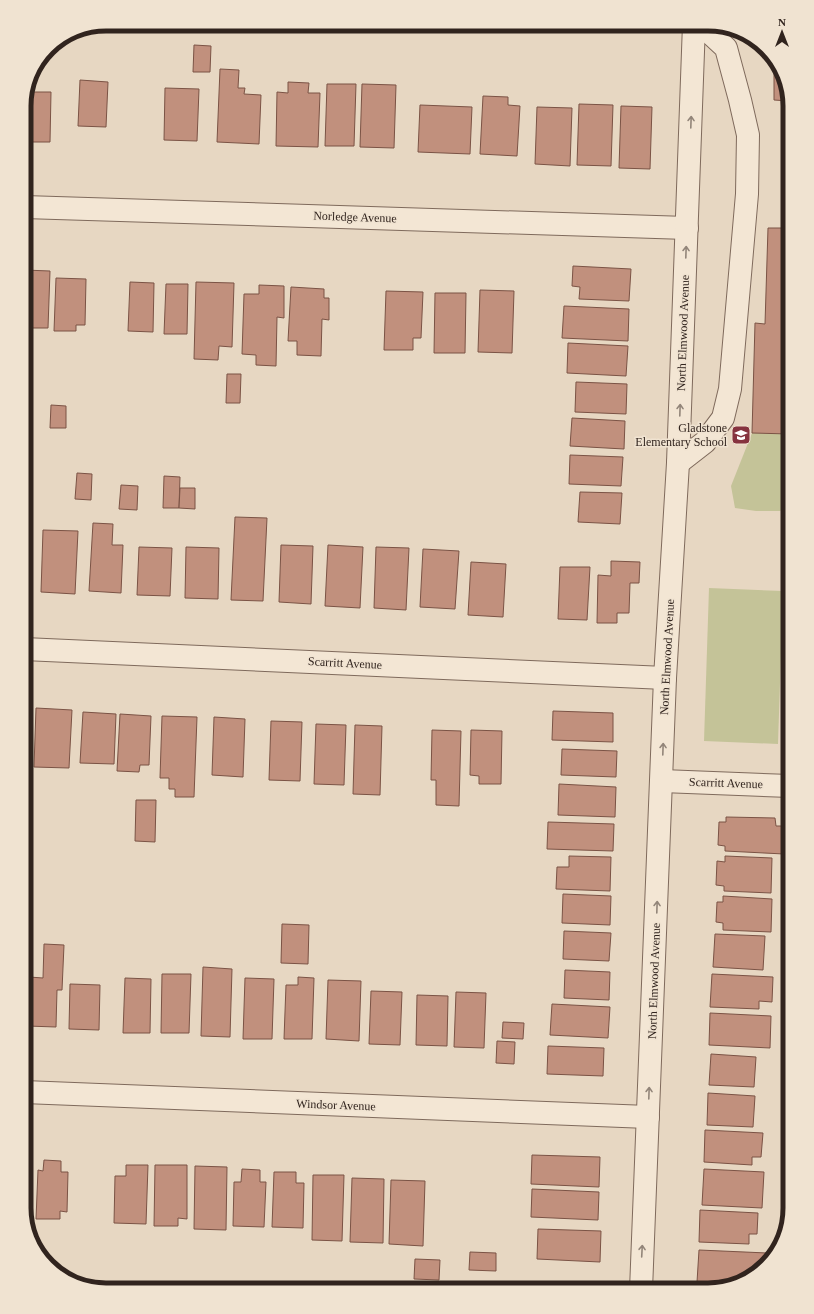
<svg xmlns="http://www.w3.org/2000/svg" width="814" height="1314" font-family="'Times New Roman',serif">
	<rect width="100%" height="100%" fill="#e7d7c2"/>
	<!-- green -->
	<g fill="#c4c398">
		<polygon points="752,433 790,434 790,504 780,511 756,511 735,508 731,486"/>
		<polygon points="709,588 783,591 778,744 704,741"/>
	</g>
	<!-- building -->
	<g fill="#c1907d" stroke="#7b5345">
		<polygon points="194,45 211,46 210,72 193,72"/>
		<polygon points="774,62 781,70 789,101 774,100"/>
		<polygon points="220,69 239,70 238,88 245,88 244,94 261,95 259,144 217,142"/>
		<polygon points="80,80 108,82 106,127 78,126"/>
		<polygon points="288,82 309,83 308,93 320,93 318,147 276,146 277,92 288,93"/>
		<polygon points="327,84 356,84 354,146 325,146"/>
		<polygon points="362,84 396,85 394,148 360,147"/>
		<polygon points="165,88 199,89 197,141 164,140"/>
		<polygon points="27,92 51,92 50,142 24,142 24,101"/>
		<polygon points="483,96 508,97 508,105 520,106 517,156 480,154"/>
		<polygon points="579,104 613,105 611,166 577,165"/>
		<polygon points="420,105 472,107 470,154 418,152"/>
		<polygon points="621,106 652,107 650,169 619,168"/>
		<polygon points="537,107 572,108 570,166 535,164"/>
		<polygon points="785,155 790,155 790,434 752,433 755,323 765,324 768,228 783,228"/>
		<polygon points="573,266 631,269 629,301 579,299 580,287 572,286"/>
		<polygon points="24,270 50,271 48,328 24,328"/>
		<polygon points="56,278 86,279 85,325 76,325 76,331 54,331"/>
		<polygon points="130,282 154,283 153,332 128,331"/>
		<polygon points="196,282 234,283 232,347 219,346 218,360 194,359"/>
		<polygon points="166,284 188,284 187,334 164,334"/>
		<polygon points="259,285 284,286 284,318 277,317 276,366 256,365 256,355 242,354 244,294 259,294"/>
		<polygon points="291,287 324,289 324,298 329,298 329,320 322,319 321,356 297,355 297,341 288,341"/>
		<polygon points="480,290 514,291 512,353 478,352"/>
		<polygon points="386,291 423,292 421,338 413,338 413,350 384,350"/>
		<polygon points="435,293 466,293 465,353 434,353"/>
		<polygon points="564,306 629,309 628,341 562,338"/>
		<polygon points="568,343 628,346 626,376 567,373"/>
		<polygon points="24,356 30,357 29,376 24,375"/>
		<polygon points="227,374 241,374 240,403 226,403"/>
		<polygon points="576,382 627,384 626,414 575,412"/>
		<polygon points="51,405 66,406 66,428 50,428"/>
		<polygon points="572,418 625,421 624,449 570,446"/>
		<polygon points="570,455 623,457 621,486 569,484"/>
		<polygon points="77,473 92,474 91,500 75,499"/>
		<polygon points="164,476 180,477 179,508 163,508"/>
		<polygon points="121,485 138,486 137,510 119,509"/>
		<polygon points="180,488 195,488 195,509 179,508"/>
		<polygon points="580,492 622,493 620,524 578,522"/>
		<polygon points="235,517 267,518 263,601 231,600"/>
		<polygon points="93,523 113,524 112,545 123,545 121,593 89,591"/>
		<polygon points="43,530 78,531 75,594 41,592"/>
		<polygon points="24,543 30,543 28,589 24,589"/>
		<polygon points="281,545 313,546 311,604 279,602"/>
		<polygon points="328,545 363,547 360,608 325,606"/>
		<polygon points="139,547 172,548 170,596 137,595"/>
		<polygon points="186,547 219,548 218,599 185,598"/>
		<polygon points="376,547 409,548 406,610 374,608"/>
		<polygon points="423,549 459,551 455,609 420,607"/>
		<polygon points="611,561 640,562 639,583 630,583 629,613 617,613 617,623 597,623 598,575 611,576"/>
		<polygon points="471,562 506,564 503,617 468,615"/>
		<polygon points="560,567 590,567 587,620 558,619"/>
		<polygon points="36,708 72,710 69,768 34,767"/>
		<polygon points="553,711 613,713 613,742 552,740"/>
		<polygon points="83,712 116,714 114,764 80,763"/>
		<polygon points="120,714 151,716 149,765 140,765 139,772 117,771"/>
		<polygon points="162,716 197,717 194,797 175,797 175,789 169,789 169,778 160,778"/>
		<polygon points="214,717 245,719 243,777 212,775"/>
		<polygon points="271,721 302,722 300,781 269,780"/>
		<polygon points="316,724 346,725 344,785 314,784"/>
		<polygon points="355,725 382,726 380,795 353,794"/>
		<polygon points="432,730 461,731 459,806 436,805 436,780 431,780"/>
		<polygon points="471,730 502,731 501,784 479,784 479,776 470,775"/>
		<polygon points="562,749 617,751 616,777 561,775"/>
		<polygon points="559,784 616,787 615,817 558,815"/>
		<polygon points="136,800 156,800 155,842 135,841"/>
		<polygon points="726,817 775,818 776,826 786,826 784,854 725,851 725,846 718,845 719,822 726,822"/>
		<polygon points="548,822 614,824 613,851 547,849"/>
		<polygon points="569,856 611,857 610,891 556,889 557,867 569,867"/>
		<polygon points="725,856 772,858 771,893 724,891 724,886 716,885 717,861 725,862"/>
		<rect x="24" y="874" width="2" height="29"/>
		<polygon points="563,894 611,896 610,925 562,923"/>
		<polygon points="723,896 772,899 771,932 723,930 723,923 716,922 717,902 723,902"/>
		<polygon points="282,924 309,925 308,964 281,963"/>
		<polygon points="564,931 611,933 609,961 563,959"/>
		<polygon points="715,934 765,936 763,970 713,967"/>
		<polygon points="44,944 64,945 62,990 57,990 56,1027 27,1026 29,977 43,978"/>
		<polygon points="203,967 232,969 230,1037 201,1036"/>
		<polygon points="565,970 610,972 609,1000 564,998"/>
		<polygon points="162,974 191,974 189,1033 161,1033"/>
		<polygon points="712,974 773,977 772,1002 759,1001 759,1009 710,1007"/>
		<polygon points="298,977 314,978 312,1039 284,1039 286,985 298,985"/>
		<polygon points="125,978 151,979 150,1033 123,1033"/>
		<polygon points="245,978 274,979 272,1039 243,1039"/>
		<polygon points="328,980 361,981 359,1041 326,1039"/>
		<polygon points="70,984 100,985 99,1030 69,1029"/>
		<polygon points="371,991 402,992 400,1045 369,1044"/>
		<polygon points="456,992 486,993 484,1048 454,1047"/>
		<polygon points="417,995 448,996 447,1046 416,1045"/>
		<polygon points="552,1004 610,1007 608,1038 550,1035"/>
		<polygon points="710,1013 771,1016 770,1048 709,1045"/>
		<polygon points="503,1022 524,1023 523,1039 502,1038"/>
		<polygon points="497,1041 515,1042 514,1064 496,1063"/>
		<polygon points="548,1046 604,1048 603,1076 547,1074"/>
		<polygon points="711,1054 756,1057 754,1087 709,1085"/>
		<polygon points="708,1093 755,1096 753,1127 707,1125"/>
		<polygon points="705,1130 763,1133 761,1157 752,1157 752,1165 704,1162"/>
		<polygon points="532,1155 600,1157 599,1187 531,1184"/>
		<polygon points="44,1160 61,1161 61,1172 68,1172 67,1212 60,1211 60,1219 36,1219 38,1170 43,1171"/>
		<polygon points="126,1165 148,1165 146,1224 114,1223 115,1176 126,1176"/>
		<polygon points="155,1165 187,1165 187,1219 178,1218 178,1226 154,1226"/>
		<polygon points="195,1166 227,1167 226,1230 194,1229"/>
		<polygon points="242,1169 260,1170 260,1182 266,1182 264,1227 233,1226 234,1182 241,1182"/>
		<polygon points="704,1169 764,1172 762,1208 702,1205"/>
		<polygon points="274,1172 296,1172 296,1183 304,1183 303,1228 272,1227"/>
		<polygon points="313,1175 344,1175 342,1241 312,1240"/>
		<polygon points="352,1178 384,1179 383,1243 350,1242"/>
		<polygon points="391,1180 425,1181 423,1246 389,1244"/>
		<polygon points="532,1189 599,1192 598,1220 531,1217"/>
		<polygon points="700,1210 758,1213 757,1234 749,1234 749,1244 699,1242"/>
		<polygon points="538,1229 601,1231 600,1262 537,1259"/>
		<polygon points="699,1250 767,1253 766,1262 751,1276 748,1276 748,1278 744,1281 734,1284 697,1282"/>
		<polygon points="470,1252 496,1253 496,1271 469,1270"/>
		<polygon points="415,1259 440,1260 439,1280 414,1279"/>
	</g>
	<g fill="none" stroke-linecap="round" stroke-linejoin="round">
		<!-- minor casing -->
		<g stroke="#7f6a5c" stroke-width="24">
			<g id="minor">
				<polyline points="24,207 687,228"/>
				<polyline points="678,463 705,442 723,418 730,389 747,194 748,135 740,100 726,48 700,24"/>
				<polyline points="24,649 665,678"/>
				<polyline points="662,781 790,786"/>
				<polyline points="24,1092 648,1117"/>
				<polyline points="641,1290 665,678 678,463 694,24"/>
			</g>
		</g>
		<!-- minor -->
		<use href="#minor" stroke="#f3e6d4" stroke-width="22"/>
	</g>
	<!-- one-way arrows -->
	<defs><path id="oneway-shaft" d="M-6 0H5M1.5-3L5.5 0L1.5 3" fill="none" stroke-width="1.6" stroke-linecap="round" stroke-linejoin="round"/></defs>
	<g stroke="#928579">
		<use href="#oneway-shaft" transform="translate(691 122) rotate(-88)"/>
		<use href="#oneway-shaft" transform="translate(686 252) rotate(-88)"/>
		<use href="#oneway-shaft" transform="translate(680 410) rotate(-88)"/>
		<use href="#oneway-shaft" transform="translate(663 749) rotate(-88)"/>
		<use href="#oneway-shaft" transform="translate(657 907) rotate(-88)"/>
		<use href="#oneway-shaft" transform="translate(649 1093) rotate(-88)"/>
		<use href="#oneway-shaft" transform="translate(642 1251) rotate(-87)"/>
	</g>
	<!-- icons -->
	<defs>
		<g id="school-square" transform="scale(1)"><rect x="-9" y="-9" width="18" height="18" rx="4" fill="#86333f" stroke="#f0e3d1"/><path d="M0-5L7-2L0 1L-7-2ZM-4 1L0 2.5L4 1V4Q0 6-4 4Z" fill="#fff"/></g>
	</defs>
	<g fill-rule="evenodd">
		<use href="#school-square" x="741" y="435"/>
	</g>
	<g text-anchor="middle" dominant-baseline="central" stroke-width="3" stroke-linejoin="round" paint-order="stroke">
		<!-- street labels -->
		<g font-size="12" fill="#31241e" stroke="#f0e3d1">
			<text transform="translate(355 217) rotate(2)">Norledge Avenue</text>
			<text transform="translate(683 333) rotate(-88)">North Elmwood Avenue</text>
			<text transform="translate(667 657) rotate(-87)">North Elmwood Avenue</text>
			<text transform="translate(345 663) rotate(3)">Scarritt Avenue</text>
			<text transform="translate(726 783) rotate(2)">Scarritt Avenue</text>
			<text transform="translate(654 981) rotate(-88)">North Elmwood Avenue</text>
			<text transform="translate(336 1105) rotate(2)">Windsor Avenue</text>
		</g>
		<!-- poi labels -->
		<g font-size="12" fill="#31241e" stroke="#f0e3d1" text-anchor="end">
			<text x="727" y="428">Gladstone<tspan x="727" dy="14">Elementary School</tspan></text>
		</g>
	</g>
	<!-- crop -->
	<path d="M0 0H814V1314H0ZM106 31H708A75 75 0 0 1 783 106V1208A75 75 0 0 1 708 1283H106A75 75 0 0 1 31 1208V106A75 75 0 0 1 106 31Z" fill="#f0e3d1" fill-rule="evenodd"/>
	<path fill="none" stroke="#31241e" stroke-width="5" d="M106 31H708A75 75 0 0 1 783 106V1208A75 75 0 0 1 708 1283H106A75 75 0 0 1 31 1208V106A75 75 0 0 1 106 31Z"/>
	<!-- north arrow -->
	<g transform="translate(782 32)" stroke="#f0e3d1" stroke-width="3" paint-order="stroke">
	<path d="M0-3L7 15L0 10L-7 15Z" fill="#31241e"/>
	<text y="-6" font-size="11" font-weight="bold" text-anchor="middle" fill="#31241e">N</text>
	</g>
</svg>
